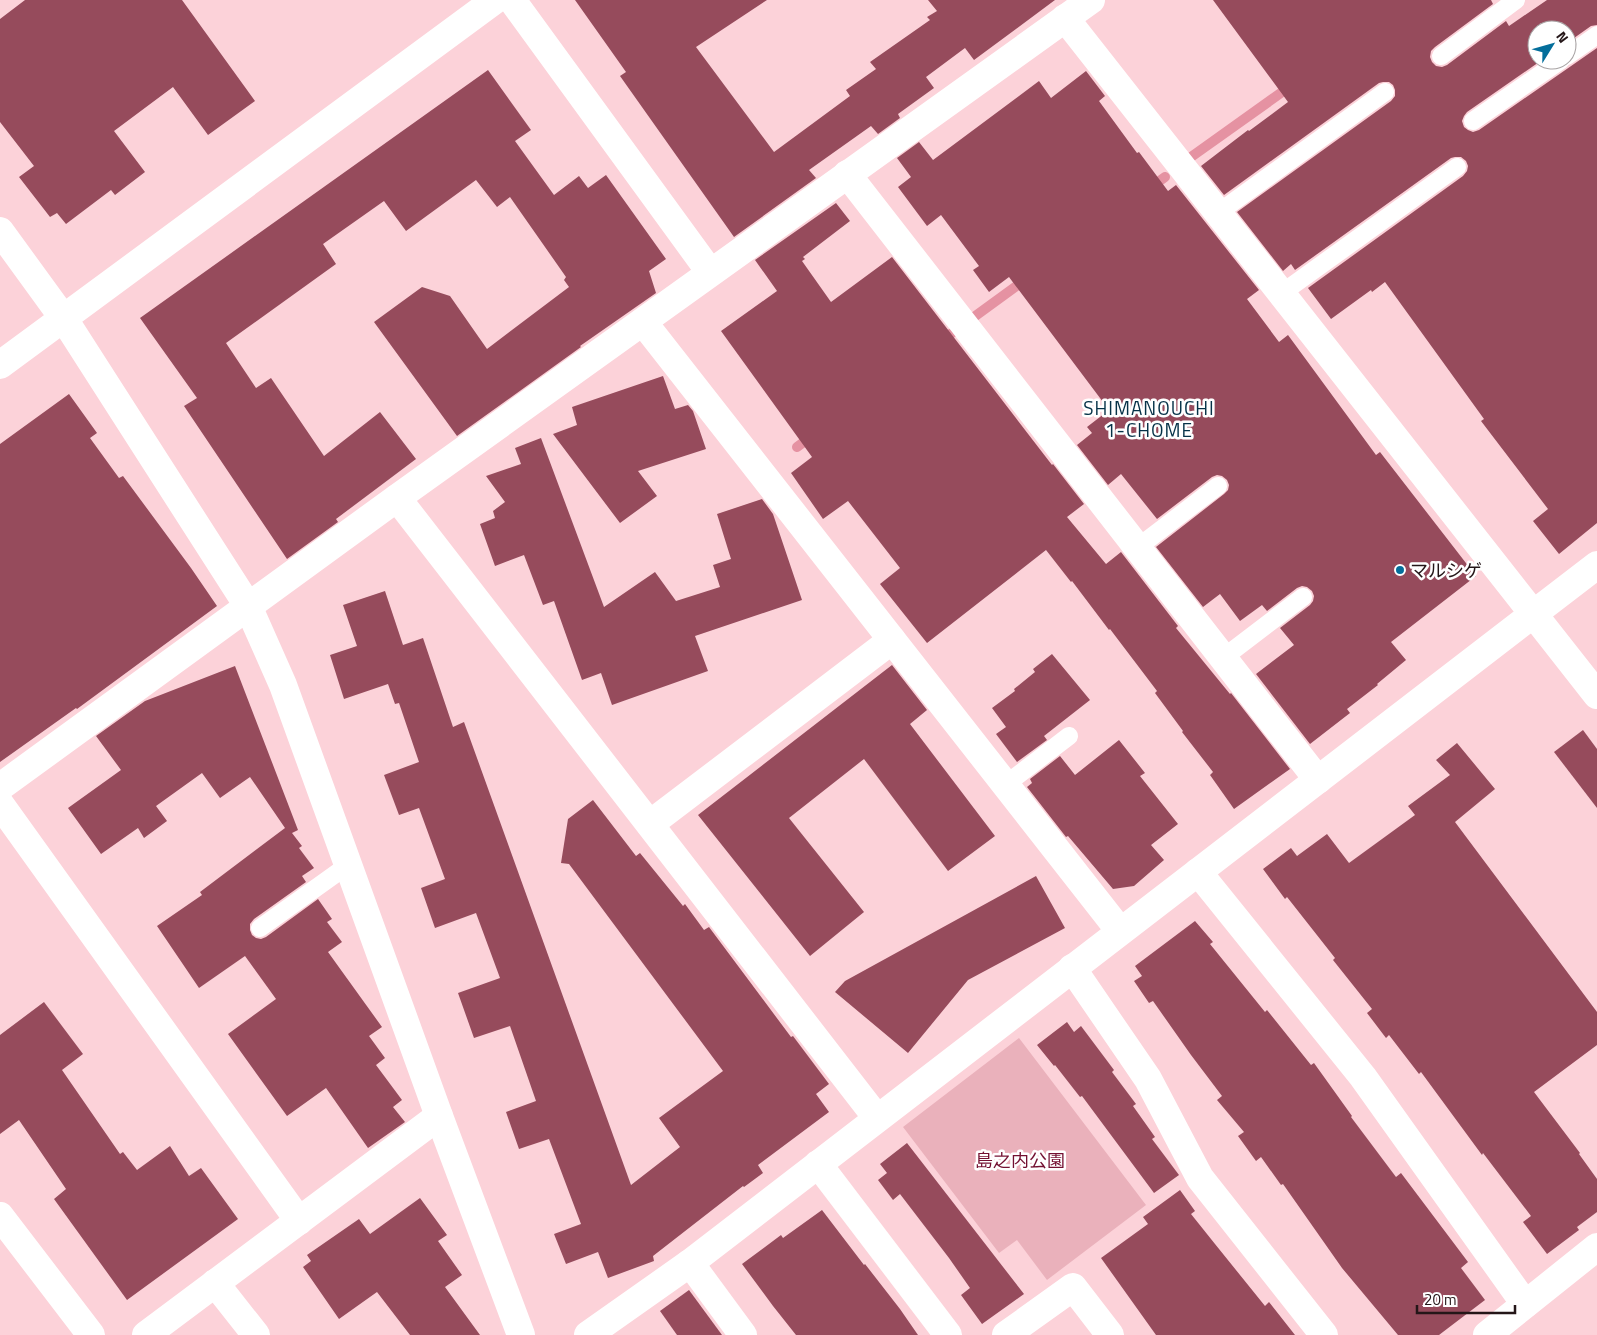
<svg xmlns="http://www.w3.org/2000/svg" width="1597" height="1335" font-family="'Titillium Web','Noto Sans JP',sans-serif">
	<rect width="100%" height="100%" fill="#fcd2d9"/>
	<!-- green -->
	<polygon fill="#eab1bb" points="1019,1038 1146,1205 1047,1280 1017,1240 999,1253 903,1127"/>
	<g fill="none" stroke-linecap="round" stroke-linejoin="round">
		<!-- stream -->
		<g stroke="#e592a2" stroke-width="10">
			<polyline points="1191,157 1292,85"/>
			<polyline points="1150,188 1165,177"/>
			<polyline points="941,341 1026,279"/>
			<polyline points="797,447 812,436"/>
		</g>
	</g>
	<!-- building -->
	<g fill="#964b5c">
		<polygon points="25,0 182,0 255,101 208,135 173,87 114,131 145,172 115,195 111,190 66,224 57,213 50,217 19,177 34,166 0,122 0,19"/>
		<polygon points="575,0 767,0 696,47 774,152 850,96 846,90 876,69 870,62 930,20 927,17 937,11 928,0 1055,0 974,60 965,48 926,77 934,88 898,114 900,118 878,134 871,126 809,170 816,178 734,237 620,76 626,72"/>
		<polygon points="1213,0 1491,0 1493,4 1435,47 1431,51 1430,57 1432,62 1436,66 1442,67 1447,65 1506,21 1509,26 1547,0 1597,0 1597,25 1591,26 1567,43 1567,30 1537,30 1537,60 1542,60 1467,112 1464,116 1462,121 1464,127 1468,130 1473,132 1479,130 1597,48 1597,523 1559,554 1533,521 1548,509 1481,421 1484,419 1385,282 1372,292 1371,290 1331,319 1308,288 1463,176 1467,171 1468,166 1466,161 1461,157 1455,157 1451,158 1295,270 1291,264 1283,271 1237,212 1391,101 1395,96 1395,90 1393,85 1389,82 1383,82 1379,83 1224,195 1201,166 1248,130 1249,131 1288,102"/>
		<polygon points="488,70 531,130 515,141 554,195 579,176 588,188 606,175 666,259 649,271 656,293 580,346 581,347 457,436 374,322 422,287 450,296 487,349 569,287 564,280 566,277 510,197 497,207 476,180 406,231 384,201 323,244 336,264 226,343 256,388 271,378 324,456 380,412 416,459 336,519 338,522 287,559 184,406 197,398 140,318"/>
		<polygon points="1086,71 1105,96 1099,101 1137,153 1139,152 1168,191 1176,185 1259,290 1247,299 1279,342 1288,335 1376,455 1380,452 1476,576 1391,642 1406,660 1377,684 1378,685 1347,709 1350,713 1310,744 1256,674 1294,645 1280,628 1310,605 1313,601 1314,596 1312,591 1307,587 1302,586 1297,588 1267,611 1262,605 1240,621 1220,594 1203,607 1156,547 1224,494 1228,490 1229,485 1227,480 1222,476 1217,475 1212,477 1157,519 1121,474 1108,485 1077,445 1092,433 1087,427 1109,410 1009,277 989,292 973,270 979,266 941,215 927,226 898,187 911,177 897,158 919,142 933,160 1039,81 1051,98"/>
		<polygon points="836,203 850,221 803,257 805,259 802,261 831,302 892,257 1052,465 1053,464 1084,504 1067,517 1106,564 1121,552 1178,626 1176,628 1230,694 1231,693 1290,769 1234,809 1210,775 1213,772 1182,732 1183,731 1155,693 1157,691 1110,629 1109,630 1072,581 1071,582 1046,550 927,643 880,584 900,568 848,501 823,519 791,473 812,457 721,331 777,291 755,260"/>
		<polygon points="663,376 675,409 688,405 693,411 706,449 638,471 657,496 620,523 553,434 577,425 572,407"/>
		<polygon points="69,394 97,433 90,438 119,478 123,476 191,568 217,606 77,709 76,708 0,762 0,444"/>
		<polygon points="541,438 604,607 655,572 676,601 720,587 713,565 731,559 717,514 762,499 773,514 802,600 695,636 708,671 612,705 601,673 582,680 554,601 543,605 524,555 495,566 480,524 495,518 493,511 505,502 486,476 521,464 515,448"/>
		<polygon points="385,591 403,645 423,638 453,727 464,722 631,1185 680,1147 659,1118 723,1071 569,864 561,863 568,819 593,800 636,856 640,853 683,906 685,904 704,930 709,927 791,1037 793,1036 829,1084 816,1094 829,1112 758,1165 763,1173 744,1187 743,1186 653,1256 654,1261 608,1278 598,1252 566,1264 554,1234 581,1224 549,1139 519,1149 506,1112 536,1101 510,1026 474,1038 458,993 500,978 476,913 435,928 421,888 445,879 419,808 399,815 384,775 419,762 399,703 395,704 388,684 344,699 330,655 357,646 343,605"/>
		<polygon points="1052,654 1090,700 1044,736 1047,740 1017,762 996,734 1006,727 992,708 1015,691 1014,689 1035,672 1033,669"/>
		<polygon points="892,665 927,710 910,724 995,836 948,871 864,759 789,818 864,912 810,956 698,815"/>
		<polygon points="235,666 298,830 292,833 302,846 299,848 314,868 302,876 306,882 254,919 250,924 250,930 252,935 256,938 261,939 266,937 318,899 332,919 327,922 342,942 328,952 382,1027 369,1036 385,1058 376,1065 402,1100 393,1107 405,1122 368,1148 326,1088 287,1116 228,1034 276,999 245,956 199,988 157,926 202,895 200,892 285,828 250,777 220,798 202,773 156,806 167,821 144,838 138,828 101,854 68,808 121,770 96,736 145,701"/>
		<polygon points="1583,730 1597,749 1597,808 1554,752"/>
		<polygon points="1119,740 1145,773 1140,776 1178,824 1151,845 1164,860 1134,886 1113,889 1068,836 1066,837 1027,787 1032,783 1030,779 1060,756 1075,775"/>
		<polygon points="1457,743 1495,789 1455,822 1597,1012 1597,1045 1534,1092 1580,1153 1579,1154 1597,1179 1597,1212 1577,1227 1579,1230 1547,1254 1523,1222 1531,1216 1483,1153 1482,1155 1421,1072 1419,1074 1389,1035 1386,1038 1367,1013 1372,1009 1333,960 1335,958 1287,897 1285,899 1263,869 1291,848 1297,856 1327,834 1349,863 1415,815 1408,806 1450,775 1436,760"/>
		<polygon points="1036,876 1065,928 968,980 908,1053 835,992 845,981"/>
		<polygon points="1195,921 1213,942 1210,944 1265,1012 1267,1010 1311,1065 1314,1063 1352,1116 1351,1117 1396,1177 1401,1173 1468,1262 1461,1268 1485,1300 1439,1335 1398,1335 1342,1268 1283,1184 1281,1185 1261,1157 1256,1161 1238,1136 1244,1132 1217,1100 1222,1096 1191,1055 1153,1001 1149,1003 1134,981 1142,976 1135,966"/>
		<polygon points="44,1002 83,1054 62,1070 120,1154 123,1152 137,1170 170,1146 189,1176 201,1168 238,1219 127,1300 54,1199 66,1189 19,1120 0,1134 0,1035"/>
		<polygon points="1067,1022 1074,1032 1081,1026 1114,1070 1112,1072 1136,1104 1133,1106 1155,1137 1152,1139 1179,1175 1154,1193 1082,1096 1080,1097 1055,1065 1054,1066 1037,1045"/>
		<polygon points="907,1143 1024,1294 982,1324 961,1295 970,1288 949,1258 900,1194 893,1200 878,1180 887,1173 880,1164"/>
		<polygon points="1180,1190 1195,1211 1191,1214 1215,1244 1265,1306 1269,1302 1295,1335 1156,1335 1101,1258 1148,1224 1143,1217"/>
		<polygon points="420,1198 447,1235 438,1241 462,1275 445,1287 480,1335 410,1335 377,1292 339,1319 303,1267 311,1261 307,1255 359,1219 370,1234"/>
		<polygon points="822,1210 864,1265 865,1264 900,1309 918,1335 796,1335 773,1306 742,1264 781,1235 783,1238"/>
		<polygon points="689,1290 722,1335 677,1335 660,1311"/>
	</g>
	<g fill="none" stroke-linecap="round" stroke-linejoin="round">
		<!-- lane -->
		<g stroke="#fff" stroke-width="18">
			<polyline points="1441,56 1516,0"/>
			<polyline points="1567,56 1597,35"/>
			<polyline points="1473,121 1561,60"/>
			<polyline points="1218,213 1385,92"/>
			<polyline points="1282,293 1457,167"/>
			<polyline points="1137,548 1218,486"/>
			<polyline points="1223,658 1303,597"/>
			<polyline points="1005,785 1069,736"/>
			<polyline points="260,928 348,865"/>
		</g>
		<!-- street -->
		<g stroke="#fff" stroke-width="28">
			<polyline points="512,0 710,272"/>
			<polyline points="1065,18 1597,695"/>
			<polyline points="847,174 1318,780"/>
			<polyline points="643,322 1120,931"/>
			<polyline points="397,498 877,1118"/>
			<polyline points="0,787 397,498 1091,0"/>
			<polyline points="0,804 299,1221"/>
			<polyline points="650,824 892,640"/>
			<polyline points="1198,872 1363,1077 1525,1304"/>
			<polyline points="1072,968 1148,1079 1200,1178 1324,1335"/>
			<polyline points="818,1164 948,1335"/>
			<polyline points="0,1216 91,1335"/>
			<polyline points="690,1263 743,1335"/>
			<polyline points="215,1283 256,1335"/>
			<polyline points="146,1335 439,1116"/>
			<polyline points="588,1335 690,1263 1597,565"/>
			<polyline points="1006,1335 1073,1287 1110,1335"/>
			<polyline points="1487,1335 1597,1247"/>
		</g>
		<!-- secondary -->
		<g stroke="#fff" stroke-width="28">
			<polyline points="0,231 64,319 248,606 283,685 439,1116 521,1335"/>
			<polyline points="0,365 495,0"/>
		</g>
	</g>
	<!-- markers -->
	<circle fill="#046e9b" stroke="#fff" stroke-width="2" cx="1400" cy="570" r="5"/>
	<g text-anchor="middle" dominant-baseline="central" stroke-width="5" stroke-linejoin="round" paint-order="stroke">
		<!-- poi labels -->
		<g font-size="18" fill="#241618" stroke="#fff" text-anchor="start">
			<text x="1410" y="570">マルシゲ</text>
		</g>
		<!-- park labels -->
		<g font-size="18" fill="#731032" stroke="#fff">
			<text x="1020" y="1160">島之内公園</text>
		</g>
		<!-- neighbourhood labels -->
		<g font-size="19" letter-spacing="1" fill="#063248" stroke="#fff">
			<text x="1149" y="407">SHIMANOUCHI<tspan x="1149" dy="22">1-CHOME</tspan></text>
		</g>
	</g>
	<!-- north arrow -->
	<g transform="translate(1552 45) rotate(53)"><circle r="24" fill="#ffffff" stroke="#a7a2a3"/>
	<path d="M0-4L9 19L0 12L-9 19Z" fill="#046e9b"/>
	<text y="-8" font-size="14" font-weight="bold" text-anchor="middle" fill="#241618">N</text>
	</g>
	<!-- scale -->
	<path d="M1417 1305v8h98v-8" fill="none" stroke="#241618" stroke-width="2.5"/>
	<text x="1424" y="1305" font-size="15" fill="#241618" stroke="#ffffff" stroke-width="4" paint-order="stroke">20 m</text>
</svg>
